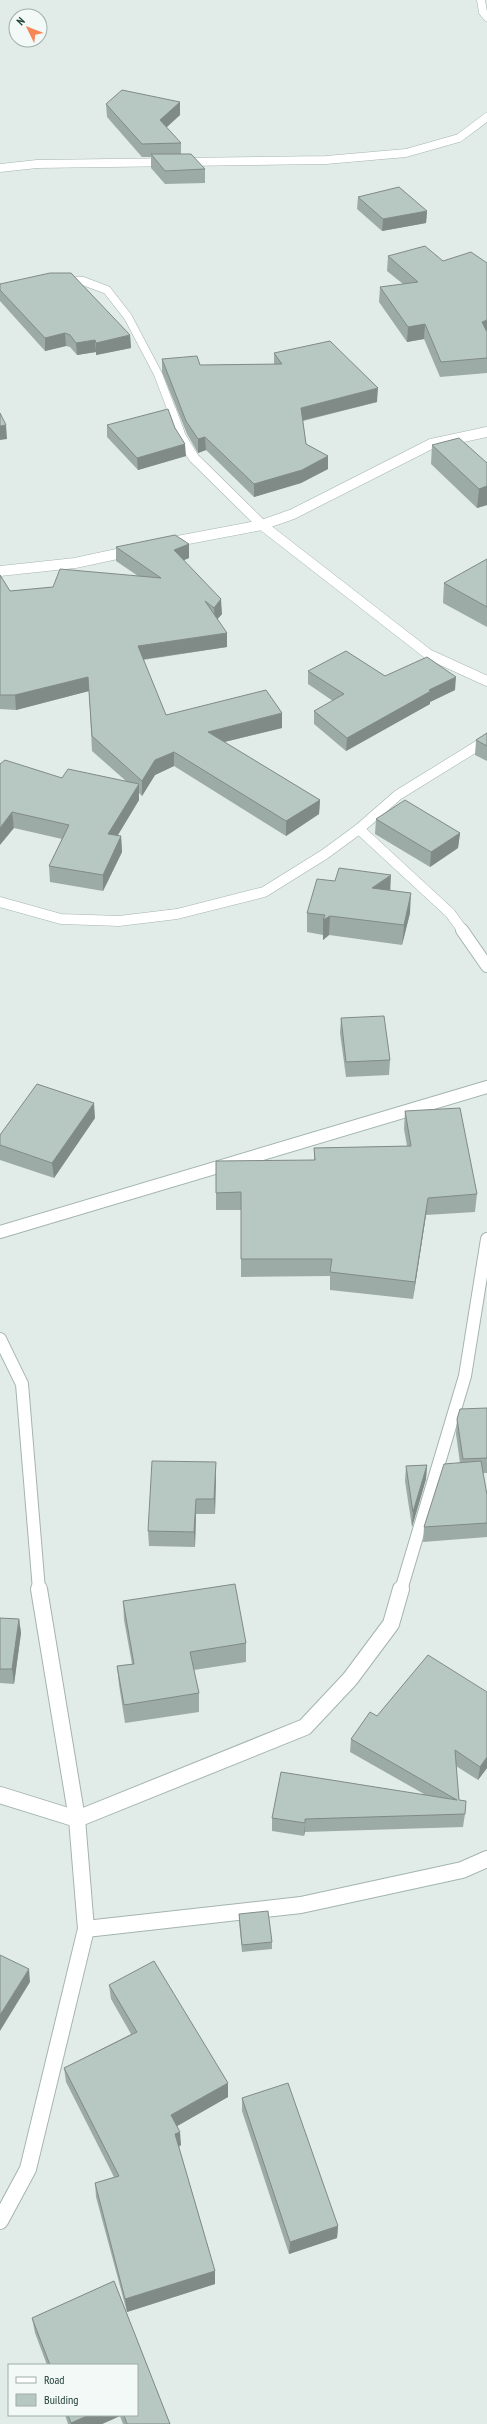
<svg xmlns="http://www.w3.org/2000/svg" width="487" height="2424" font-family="'PT Sans Narrow',sans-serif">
	<rect width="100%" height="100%" fill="#e1ece8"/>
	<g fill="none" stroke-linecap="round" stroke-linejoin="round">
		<!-- street-far3 casing -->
		<g stroke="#a4b4b0" stroke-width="9">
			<g id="street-far3">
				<polyline points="481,0 483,12 487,17"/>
				<polyline points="0,168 37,164 326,160 406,153 459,138 487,117"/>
				<polyline points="63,280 83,281 107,290 128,317 158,374 172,411"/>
			</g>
		</g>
		<!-- street-far2 casing -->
		<g stroke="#a4b4b0" stroke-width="11">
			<g id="street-far2">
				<polyline points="171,410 181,437 194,458 262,525 428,654 487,681"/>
				<polyline points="167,543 262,525 293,514 431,444 487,432"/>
				<polyline points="0,571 75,563 131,551"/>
				<polyline points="359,829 450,913 463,931"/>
				<polyline points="0,902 61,919 119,921 177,914 264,892 325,854 359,829 398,795 487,740"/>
			</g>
		</g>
		<!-- street-far1 casing -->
		<g stroke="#a4b4b0" stroke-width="14">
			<g id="street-far1">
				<polyline points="462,930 487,966"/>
				<polyline points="0,1232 487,1087"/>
				<polyline points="0,1339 22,1384 39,1590"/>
				<polyline points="401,1590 465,1376 487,1239"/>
			</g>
		</g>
		<!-- street casing -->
		<g stroke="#a4b4b0" stroke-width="18">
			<g id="street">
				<polyline points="39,1589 77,1819 305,1727 350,1679 391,1624 401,1589"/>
				<polyline points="0,1795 77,1819 86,1929 28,2169 0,2221"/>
				<polyline points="86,1929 301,1905 462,1870 487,1859"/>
			</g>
		</g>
		<!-- street-far3 -->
		<use href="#street-far3" stroke="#fff" stroke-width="8"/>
		<!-- street-far2 -->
		<use href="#street-far2" stroke="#fff" stroke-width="10"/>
		<!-- street-far1 -->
		<use href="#street-far1" stroke="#fff" stroke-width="12"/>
		<!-- street -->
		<use href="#street" stroke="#fff" stroke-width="16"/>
	</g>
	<!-- wall -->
	<g fill="#9daba6">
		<polygon points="106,104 180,115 166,128 181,143 181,154 205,169 205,183 165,184 151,168 151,157 142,157 107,117"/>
		<polygon points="358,197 427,211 426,223 382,231 357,209"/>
		<polygon points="388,256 443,261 487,263 487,373 440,377 424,339 407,342 379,302 380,287 403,284 387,271"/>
		<polygon points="0,284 130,335 131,348 96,355 96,352 77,355 70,347 66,346 45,351 0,301"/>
		<polygon points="274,353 377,402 303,421 306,444 328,456 328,469 301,483 254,497 206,450 198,453 187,434 162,372 162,359 200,365 274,364"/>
		<polygon points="107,425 175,428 186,456 138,470 107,437"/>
		<polygon points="432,445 487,463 487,505 477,508 431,464"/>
		<polygon points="116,547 189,558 184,560 222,614 217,619 227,647 143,660 166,715 282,728 224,742 320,800 319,814 286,836 174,766 155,775 142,796 139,793 139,800 117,836 121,836 122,852 103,891 50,882 49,866 62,839 14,828 0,764 62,778 126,781 92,751 89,691 16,710 0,709 0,575 10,591 53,587 138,576 116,561"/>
		<polygon points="487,559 487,627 443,603 444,583"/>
		<polygon points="308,671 385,676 455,690 430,702 430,704 346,751 314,724 314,711 333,701 308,684"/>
		<polygon points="487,733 487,761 475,755 476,740"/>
		<polygon points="376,819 460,833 458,848 430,867 375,834"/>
		<polygon points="390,890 410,913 402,945 329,935 323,940 323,935 307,932 307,913"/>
		<polygon points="341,1018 390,1060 389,1075 346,1077 340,1033"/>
		<polygon points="405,1111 477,1194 475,1212 426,1215 413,1299 330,1290 330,1276 241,1277 241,1210 216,1210 216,1193 314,1160 314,1148 407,1146 404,1129"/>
		<polygon points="95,1118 54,1178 0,1160 0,1135"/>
		<polygon points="487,1408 487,1473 483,1473 487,1495 487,1537 423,1542 424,1527 460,1463 456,1434 457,1419"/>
		<polygon points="216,1462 215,1514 196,1514 195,1547 149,1546 148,1531"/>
		<polygon points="427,1465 426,1479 412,1527 405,1481 406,1466"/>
		<polygon points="123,1601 246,1643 246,1662 194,1670 199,1693 199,1712 125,1723 119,1685 117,1666 132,1664 124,1620"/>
		<polygon points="0,1618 19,1619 21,1633 14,1684 0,1683"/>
		<polygon points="487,1692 487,1768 478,1780 456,1766 459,1800 465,1814 463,1827 305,1832 304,1836 272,1831 272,1818 424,1794 350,1752 351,1739 377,1716"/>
		<polygon points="239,1914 272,1942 272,1949 242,1952 239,1921"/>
		<polygon points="109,1985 228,2097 177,2126 181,2145 179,2147 215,2271 215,2284 127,2312 96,2197 95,2183 114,2177 66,2082 64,2068 131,2034 111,1999"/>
		<polygon points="242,2098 338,2226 337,2238 289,2254 242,2111"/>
		<polygon points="114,2281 170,2424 123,2424 120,2416 102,2424 68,2424 65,2415 137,2415 137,2365 47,2365 35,2333 32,2318"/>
	</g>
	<!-- shaded-wall -->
	<g fill="#808b87">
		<polygon points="180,102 180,115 160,133 160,120"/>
		<polygon points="427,211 426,223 382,231 383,219"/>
		<polygon points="487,320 487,335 482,322"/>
		<polygon points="425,324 424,339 407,342 408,327"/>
		<polygon points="65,333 66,346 45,351 45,338"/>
		<polygon points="130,335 131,348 96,355 96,343"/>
		<polygon points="95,340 96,352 77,355 76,343"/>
		<polygon points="378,388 377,402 300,421 301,408"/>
		<polygon points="6,425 7,439 0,440 0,426"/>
		<polygon points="205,437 206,450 198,453 198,439"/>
		<polygon points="185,444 186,456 138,470 137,458"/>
		<polygon points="328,456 328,469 301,483 254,497 254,484"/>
		<polygon points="487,486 487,505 477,508 479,489"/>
		<polygon points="189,544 189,558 175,564 174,550"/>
		<polygon points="221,599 222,614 215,622 214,608"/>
		<polygon points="227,633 227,647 138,660 138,646"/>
		<polygon points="88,677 89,691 16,710 15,695"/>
		<polygon points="456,677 455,690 430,702 430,704 346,751 347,738 429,690"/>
		<polygon points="282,713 282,728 208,746 208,732"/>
		<polygon points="174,752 174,766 155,775 142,796 142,781 155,760"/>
		<polygon points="139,784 139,800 109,850 108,834"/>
		<polygon points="320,800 319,814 286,836 286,821"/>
		<polygon points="12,812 14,828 0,845 0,828"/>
		<polygon points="460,833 458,848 430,867 431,852"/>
		<polygon points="121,836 122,852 103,891 103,875"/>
		<polygon points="391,875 390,895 372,888"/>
		<polygon points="411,893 410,913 402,945 404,925"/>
		<polygon points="330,916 329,935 323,940 323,920"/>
		<polygon points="94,1103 95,1118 54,1178 52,1163"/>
		<polygon points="428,1198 426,1215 413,1299 415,1282"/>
		<polygon points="216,1462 216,1477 215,1514 214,1499"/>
		<polygon points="427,1465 426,1479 412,1527 413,1512"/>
		<polygon points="196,1499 196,1514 195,1547 194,1532"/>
		<polygon points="19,1619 21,1633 14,1684 12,1669"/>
		<polygon points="487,1757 487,1768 478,1780 480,1767"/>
		<polygon points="305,1819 305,1832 304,1836 305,1823"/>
		<polygon points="29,1969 30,1982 0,2031 0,2015"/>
		<polygon points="228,2083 228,2097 172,2129 171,2115"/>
		<polygon points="180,2132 181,2145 176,2148 175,2134"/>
		<polygon points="338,2226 337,2238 289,2254 290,2242"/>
		<polygon points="215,2271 215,2284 127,2312 125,2299"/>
		<polygon points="89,2415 120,2415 120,2416 102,2424 71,2424 71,2423"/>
	</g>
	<!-- building -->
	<g fill="#b7c7c1" stroke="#808b87">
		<polygon points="122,90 180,102 160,120 181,143 142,144 106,104"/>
		<polygon points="151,154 191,154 205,169 165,171"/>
		<polygon points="399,187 427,211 383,219 358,197"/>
		<polygon points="425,246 443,261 471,252 487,263 487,320 482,322 487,332 487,358 441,362 425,324 408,327 380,287 418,282 388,256"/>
		<polygon points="50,273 71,273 130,335 96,343 95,340 76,343 70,335 65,333 45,338 0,290 0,284"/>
		<polygon points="330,341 378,388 301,408 306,444 328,456 302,470 254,484 205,437 198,439 186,421 162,359 197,356 200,365 282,364 274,353"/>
		<polygon points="168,409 175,428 185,444 137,458 107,425"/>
		<polygon points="0,413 6,425 0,426"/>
		<polygon points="459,438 487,463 487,486 479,489 432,445"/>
		<polygon points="175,535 189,544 174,550 221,599 214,608 205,601 227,633 138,646 166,715 266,690 282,713 208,732 320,800 286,821 174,752 155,760 142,781 92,736 88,677 15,695 0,695 0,575 10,591 53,587 60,569 161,578 116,547"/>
		<polygon points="487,559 487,607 444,583"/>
		<polygon points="346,651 385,676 427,657 456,677 429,690 431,691 347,738 314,711 344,694 308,671"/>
		<polygon points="487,733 487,746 476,740"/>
		<polygon points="5,760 62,778 68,769 139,784 108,834 121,836 103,875 49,866 69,825 12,812 0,828 0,764"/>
		<polygon points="405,800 460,833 431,852 376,819"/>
		<polygon points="339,868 391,875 372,888 411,893 404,925 330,916 323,920 325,915 307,913 317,879 335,881"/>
		<polygon points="384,1016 390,1060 346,1062 341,1018"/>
		<polygon points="37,1084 94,1103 52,1163 0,1145 0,1135"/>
		<polygon points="460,1108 477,1194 428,1198 415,1282 330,1272 332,1259 241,1259 241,1192 216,1193 216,1161 315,1160 314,1148 411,1146 405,1111"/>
		<polygon points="487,1408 487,1458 463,1459 457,1419 460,1409"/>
		<polygon points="152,1461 216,1462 214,1499 196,1499 194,1532 148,1531"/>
		<polygon points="481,1461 487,1495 487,1523 424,1527 444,1464"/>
		<polygon points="427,1465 413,1512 406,1466"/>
		<polygon points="235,1584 246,1643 190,1652 199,1693 124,1705 117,1666 134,1664 123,1601"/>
		<polygon points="0,1618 19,1619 12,1669 0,1669"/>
		<polygon points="428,1655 487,1692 487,1757 480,1767 455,1750 459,1800 466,1801 465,1814 305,1819 305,1823 272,1818 281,1772 457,1800 351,1739 370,1712 377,1716"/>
		<polygon points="268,1911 272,1942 242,1945 239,1914"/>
		<polygon points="0,1955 29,1969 0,2015"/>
		<polygon points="154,1961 228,2083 171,2115 180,2132 175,2134 215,2271 125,2299 95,2183 119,2176 64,2068 137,2032 109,1985"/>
		<polygon points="288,2083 338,2226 290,2242 242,2098"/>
		<polygon points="114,2281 170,2424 127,2424 124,2415 137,2415 137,2365 50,2365 32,2318"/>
		<polygon points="68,2415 89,2415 71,2423"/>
	</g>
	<!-- legend -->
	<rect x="8" y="2364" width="130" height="52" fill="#f2f9f6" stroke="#9eaeaa"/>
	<rect x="16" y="2377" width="20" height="6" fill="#ffffff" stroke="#9eaeaa"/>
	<text x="44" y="2384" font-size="12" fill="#213e38">Road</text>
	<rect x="16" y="2394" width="20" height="12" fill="#b7c7c1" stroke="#9eaeaa"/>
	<text x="44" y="2404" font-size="12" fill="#213e38">Building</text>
	<!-- north arrow -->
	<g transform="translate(28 28) rotate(313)"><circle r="19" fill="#f2f9f6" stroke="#9eaeaa"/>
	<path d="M0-3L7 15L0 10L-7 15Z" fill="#f78755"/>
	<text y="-6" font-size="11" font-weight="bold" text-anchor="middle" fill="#213e38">N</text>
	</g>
</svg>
